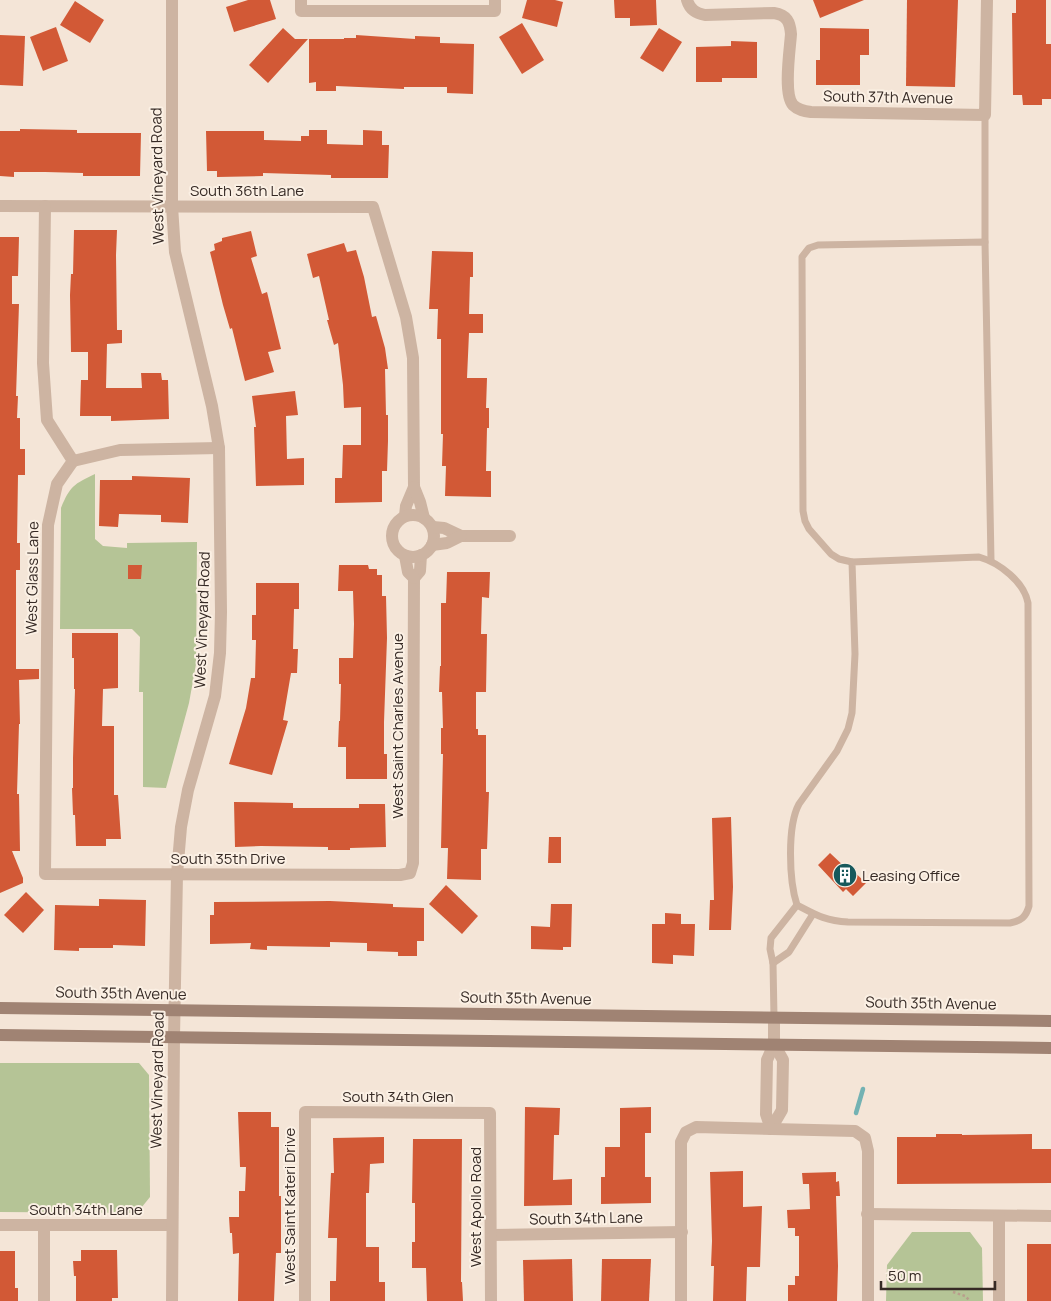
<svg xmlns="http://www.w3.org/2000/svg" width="1051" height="1301" font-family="Manrope,sans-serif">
	<rect width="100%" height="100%" fill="#f4e5d7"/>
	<!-- green -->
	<g fill="#b5c496">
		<path d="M95,474v65l8,7 24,2v-5l70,-1 -1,122 -7,39 -23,85 -23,-1v-95h-4l1,-55 -8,-8h-72l1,-121c9,-22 13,-24 34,-34z"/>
		<polygon points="0,1063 139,1063 149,1075 150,1197 137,1213 0,1212"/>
		<polygon points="912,1232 970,1232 982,1248 983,1301 886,1301 887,1265"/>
	</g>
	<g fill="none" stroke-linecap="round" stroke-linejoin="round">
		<!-- stream -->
		<polyline stroke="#73b2b3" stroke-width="4.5" points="856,1113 863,1089"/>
	</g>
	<!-- building -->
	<g fill="#d25936">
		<polygon points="248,0 270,0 276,19 234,32 226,7"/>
		<polygon points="527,0 555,0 563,2 557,27 522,18"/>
		<polygon points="614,0 656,0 657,25 630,26 630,18 615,18"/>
		<polygon points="813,0 864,0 820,18"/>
		<polygon points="907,0 958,0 955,87 906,86"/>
		<polygon points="1016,0 1046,0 1046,44 1051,44 1051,99 1042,99 1042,105 1023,105 1022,95 1013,95 1012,13 1016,13"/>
		<polygon points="75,1 104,20 90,43 60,25"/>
		<polygon points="522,23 544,60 522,74 499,37"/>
		<polygon points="56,27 68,61 43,71 30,37"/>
		<polygon points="283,28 295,39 308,39 268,83 249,65"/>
		<polygon points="659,28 682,42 663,72 640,58"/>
		<polygon points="820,28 869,29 869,55 860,55 860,85 816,85 816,60 820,60"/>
		<polygon points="0,35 25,36 23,86 0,85"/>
		<polygon points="356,35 415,39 415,36 440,37 440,43 474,44 473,94 447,93 447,87 404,87 404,89 336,86 336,91 316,91 316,82 309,83 309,39 344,39 344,38 356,38"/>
		<polygon points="731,41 757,42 757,78 722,78 722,82 696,82 696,47 731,46"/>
		<polygon points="20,129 77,130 77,133 141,133 140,176 83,176 83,173 45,172 14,172 14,177 0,176 0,131 20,131"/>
		<polygon points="309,130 327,130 327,144 363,145 363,130 382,131 382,145 389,145 388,178 331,178 331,175 263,173 263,176 217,177 217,171 207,171 206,131 264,131 264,140 301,141 301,136 309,136"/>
		<polygon points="74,230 117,230 116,255 117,330 122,330 122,343 107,344 106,388 142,388 141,373 161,373 162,380 168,380 169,419 111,421 111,416 80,416 81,380 88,380 88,352 71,352 70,295 71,274 73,274"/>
		<polygon points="251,231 257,256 251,258 262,294 267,292 281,349 268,352 274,372 245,381 232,328 230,329 223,305 210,252 215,250 214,244 222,241 222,238"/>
		<polygon points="0,237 19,237 18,276 12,276 12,304 19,304 16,396 18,396 17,418 20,418 20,449 25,449 25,475 18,475 17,543 20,543 20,570 16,570 16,669 39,669 39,679 19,680 20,724 19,724 17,794 19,794 20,851 12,851 23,878 23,883 0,893"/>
		<polygon points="344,243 347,252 356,250 364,277 372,317 376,316 385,348 388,369 385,369 386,415 388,415 388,441 387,471 382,471 382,502 335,503 335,478 342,478 343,445 361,445 361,407 344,408 343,385 338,343 334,345 327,320 329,320 319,276 313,278 307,254"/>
		<polygon points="432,251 473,252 473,277 470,277 469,314 483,314 483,333 469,333 467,378 487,378 486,408 489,408 489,428 487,428 486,471 491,471 491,497 445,496 446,466 442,466 443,434 441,434 441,339 437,339 438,309 429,309"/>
		<polygon points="295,391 298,415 286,416 287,459 304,458 304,485 256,486 254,427 256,427 252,396"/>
		<polygon points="132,476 190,478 188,523 161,522 161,515 119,514 118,527 99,526 100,480 132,480"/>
		<polygon points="128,565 142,565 141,579 128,579"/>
		<polygon points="339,565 368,565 369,569 377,569 377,575 382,575 382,596 386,596 387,638 384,722 384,754 387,754 387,779 346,779 346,747 338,747 339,721 340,721 341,684 339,684 339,658 353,658 354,624 353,591 338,591"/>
		<polygon points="447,572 490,572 489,598 482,597 481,634 487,634 486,692 476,692 476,729 478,729 478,735 486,735 486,792 489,792 487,849 481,849 481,880 447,879 448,848 441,848 443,754 441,754 441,728 443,728 442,692 439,692 440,666 441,666 441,603 446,603"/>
		<polygon points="256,583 299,583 299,609 294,609 293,649 298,649 297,673 291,673 283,720 288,721 272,775 229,764 246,708 251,678 255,678 256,640 252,640 252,615 256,615"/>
		<polygon points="72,633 118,633 118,688 103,689 102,726 114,726 114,795 118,795 121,839 106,839 106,846 76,846 75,815 73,815 72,788 73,788 73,758 75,689 74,689 74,658 72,658"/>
		<polygon points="234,802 293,803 293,808 359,808 359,804 385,804 386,847 350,848 350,850 328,850 328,847 261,846 235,847"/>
		<polygon points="731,817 733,887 731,930 709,930 710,900 714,900 712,818"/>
		<polygon points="549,837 561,837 561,863 548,863"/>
		<polygon points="830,853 847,869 849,867 866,883 853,896 846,889 843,892 818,865"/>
		<polygon points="446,885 478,916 462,934 429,904"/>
		<polygon points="26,892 44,910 23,933 4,915"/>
		<polygon points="99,899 146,900 145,946 113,945 113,948 79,948 79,951 54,950 55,905 99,906"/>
		<polygon points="330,901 393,904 393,907 424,908 424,941 417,941 417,956 398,956 398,952 367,951 367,943 330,942 330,947 267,946 267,950 250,949 251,943 210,944 210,915 214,915 214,902"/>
		<polygon points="551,904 572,904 571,947 563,947 563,950 531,949 531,926 550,927"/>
		<polygon points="665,913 681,914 681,924 695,924 694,956 673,955 673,964 652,963 652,924 665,924"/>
		<polygon points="525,1107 560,1108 559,1135 554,1135 553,1180 572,1179 572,1205 524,1206"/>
		<polygon points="651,1107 651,1133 645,1133 645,1177 651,1177 651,1203 601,1204 601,1177 605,1177 605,1147 620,1147 620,1108"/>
		<polygon points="238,1112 271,1112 271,1127 279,1127 279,1196 281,1196 281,1253 276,1253 274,1301 238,1301 239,1253 233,1254 232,1233 230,1233 229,1217 239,1217 239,1191 245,1191 246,1167 240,1167"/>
		<polygon points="936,1134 962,1134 962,1135 1032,1134 1032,1149 1051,1149 1051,1183 897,1184 897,1137 936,1137"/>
		<polygon points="384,1137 384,1163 370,1164 369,1193 366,1193 366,1247 379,1247 379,1282 385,1282 385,1301 330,1301 330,1281 336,1281 337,1238 328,1238 331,1173 334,1173 333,1138"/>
		<polygon points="413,1139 462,1139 461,1282 462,1282 463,1301 427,1301 426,1268 412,1268 412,1242 415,1242 415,1203 412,1203"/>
		<polygon points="743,1171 743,1207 762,1206 760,1267 747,1267 746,1301 713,1301 714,1266 711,1266 712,1241 710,1172"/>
		<polygon points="836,1172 836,1182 839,1181 840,1196 836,1196 838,1266 837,1301 788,1301 788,1285 795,1285 795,1276 799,1276 799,1236 795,1236 795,1228 788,1228 787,1210 810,1209 809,1184 803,1184 802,1173"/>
		<rect x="1027" y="1244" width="24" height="57"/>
		<polygon points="81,1250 117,1250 118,1298 112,1298 112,1301 76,1301 76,1276 74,1276 73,1261 81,1261"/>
		<polygon points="0,1251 15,1251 15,1288 18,1288 18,1301 0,1301"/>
		<polygon points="572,1259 573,1301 524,1301 523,1260"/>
		<polygon points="602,1259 651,1259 649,1301 601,1301"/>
	</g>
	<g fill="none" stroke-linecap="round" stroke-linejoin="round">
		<!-- path -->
		<polyline stroke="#b89e8c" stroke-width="2.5" stroke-dasharray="2.5 2.5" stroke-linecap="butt" points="953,1292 965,1296 970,1301"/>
		<!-- service -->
		<g stroke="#cdb4a2" stroke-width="7">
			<polyline points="985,115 985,242"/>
			<path d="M979,557c21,6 45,25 49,46l1,303c-3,11 -8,15 -19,17l-162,-1c-22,-1 -32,-7 -51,-17 -8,-24 -10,-79 2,-101l38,-53 11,-22 4,-16 3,-59 -3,-92z"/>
			<polyline points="852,562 839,559 831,554 809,529 805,521 803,511 802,257 809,248 818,245 985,242 991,560"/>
			<polyline points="773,963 789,952 813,914"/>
			<polyline points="774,1017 773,963 770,949 771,938 797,905"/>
		</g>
		<!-- minor -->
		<g stroke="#cdb4a2" stroke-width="12">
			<polyline points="301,0 301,11 495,11 495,0"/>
			<path d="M687,0c3,10 9,13 18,15l69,-2c13,2 16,9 17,21 -1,15 -8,60 2,71 5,5 11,6 18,7l174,3 2,-115"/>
			<polyline points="0,206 373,207 406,317 413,358 414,487 406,506 405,516"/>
			<polyline points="45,206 43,363 47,420 73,461 57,484 48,525 45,874 400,875 410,873 413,863 414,578 420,571 421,555"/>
			<polyline points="73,461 120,450 219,448"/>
			<polyline points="414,487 420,502 424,518"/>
			<circle cx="413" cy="536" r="21"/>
			<polyline points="433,527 444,528 461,536 510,536"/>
			<polyline points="432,545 447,543 461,536"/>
			<polyline points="405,556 408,572 414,578"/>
			<polyline points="771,1129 766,1114 767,1060 774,1044 774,1017"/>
			<polyline points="771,1129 782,1110 783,1060 774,1044"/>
			<polyline points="867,1214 1051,1216"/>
			<polyline points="999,1216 999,1301"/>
			<polyline points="0,1225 172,1225"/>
			<polyline points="44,1225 44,1301"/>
			<polyline points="491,1235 682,1232"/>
			<polyline points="305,1301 305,1112 490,1113 491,1301"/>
			<polyline points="681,1301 681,1142 686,1132 696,1127 855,1131 865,1138 868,1151 868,1301"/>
		</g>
		<!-- tertiary -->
		<polyline stroke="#cdb4a2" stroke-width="12" points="172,1301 174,1037 177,874 181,827 188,790 215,696 220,653 221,612 219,448 212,406 175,252 172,206 172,0"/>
		<!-- secondary -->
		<g stroke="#a08373" stroke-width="12">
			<polyline points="0,1008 1051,1021"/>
			<polyline points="0,1035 1051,1048"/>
		</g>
	</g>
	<!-- icons -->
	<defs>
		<g id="building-disc" transform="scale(1.25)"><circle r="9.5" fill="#17595c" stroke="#fbf0e4"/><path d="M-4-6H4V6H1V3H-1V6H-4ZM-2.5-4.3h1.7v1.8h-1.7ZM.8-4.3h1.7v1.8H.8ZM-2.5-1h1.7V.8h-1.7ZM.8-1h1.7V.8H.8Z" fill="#fff"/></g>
	</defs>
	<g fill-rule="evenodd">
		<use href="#building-disc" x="845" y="875"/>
	</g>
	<g text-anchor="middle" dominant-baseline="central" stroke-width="4" stroke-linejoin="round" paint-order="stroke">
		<!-- street labels -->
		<g font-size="15" fill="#362a25" stroke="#fbf0e4">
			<text transform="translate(888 97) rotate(1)">South 37th Avenue</text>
			<text transform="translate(157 176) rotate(-91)">West Vineyard Road</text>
			<text x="247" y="190">South 36th Lane</text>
			<text transform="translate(32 578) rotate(-89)">West Glass Lane</text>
			<text transform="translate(202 620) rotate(-88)">West Vineyard Road</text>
			<text transform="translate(397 726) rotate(-90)">West Saint Charles Avenue</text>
			<text x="228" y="858">South 35th Drive</text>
			<text transform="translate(121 993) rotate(1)">South 35th Avenue</text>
			<text transform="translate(526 998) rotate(1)">South 35th Avenue</text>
			<text transform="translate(931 1003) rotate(1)">South 35th Avenue</text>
			<text transform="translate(157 1080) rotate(-89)">West Vineyard Road</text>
			<text x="398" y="1096">South 34th Glen</text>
			<text transform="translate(289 1206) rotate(-90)">West Saint Kateri Drive</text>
			<text transform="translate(475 1207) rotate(-90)">West Apollo Road</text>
			<text x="86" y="1209">South 34th Lane</text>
			<text transform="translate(586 1218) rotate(-1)">South 34th Lane</text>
		</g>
		<!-- poi labels -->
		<g font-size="15" fill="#362a25" stroke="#fbf0e4" text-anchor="start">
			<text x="862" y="875">Leasing Office</text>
		</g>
	</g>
	<!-- scale -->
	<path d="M881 1281v8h114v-8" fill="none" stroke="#362a25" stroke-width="2.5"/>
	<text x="888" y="1281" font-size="15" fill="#362a25" stroke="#fbf0e4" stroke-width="4" paint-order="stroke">50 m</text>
</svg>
